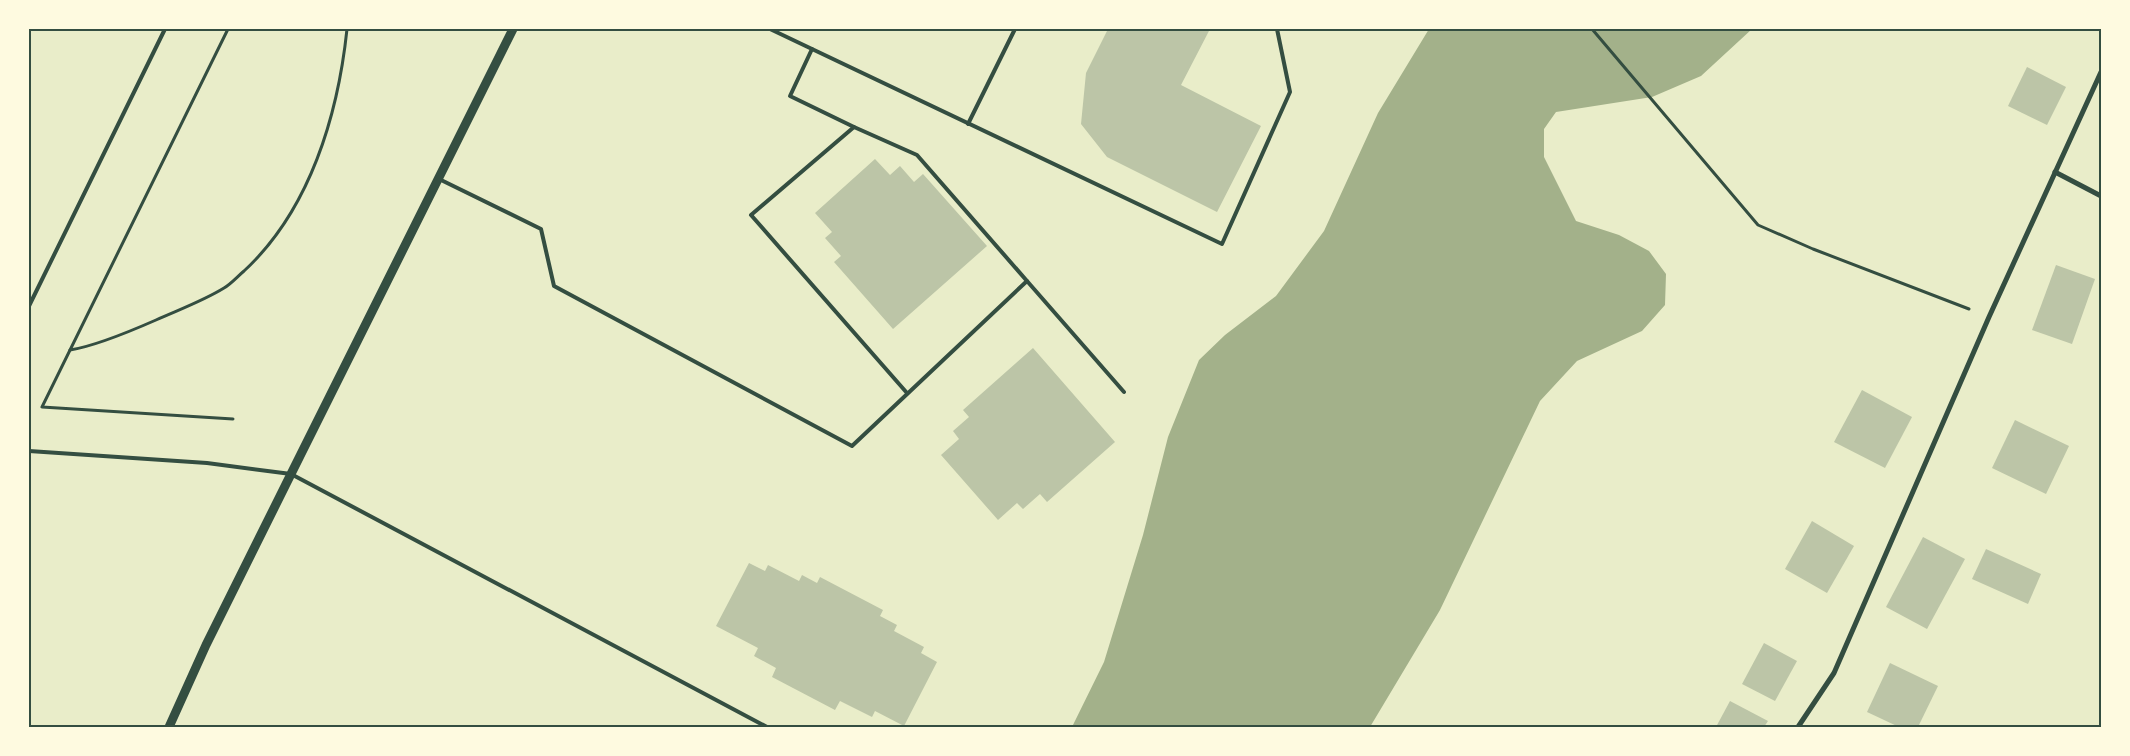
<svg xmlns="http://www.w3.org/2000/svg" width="2130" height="756" font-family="'Exo 2',sans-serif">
	<rect width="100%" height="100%" fill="#e9edc9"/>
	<!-- water -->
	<polygon fill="#a3b18a" points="1429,29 1752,29 1701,76 1652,97 1556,112 1544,129 1544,157 1576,221 1619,235 1649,251 1666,274 1665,305 1642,331 1577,361 1540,401 1440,610 1370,727 1072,727 1104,662 1143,535 1168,437 1199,360 1225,335 1276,296 1324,231 1378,113"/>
	<!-- building -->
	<g fill="#bcc5a7">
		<polygon points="1108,29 1210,29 1181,85 1261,126 1217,212 1107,157 1081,124 1086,73"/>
		<polygon points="2027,67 2066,87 2047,125 2008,106"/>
		<polygon points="875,159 890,175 900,166 914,182 923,174 987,246 893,329 834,262 841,256 825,238 832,232 815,213"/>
		<polygon points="2056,265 2095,279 2072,344 2032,330"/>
		<polygon points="1033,348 1115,442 1047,502 1040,494 1023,509 1017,503 998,520 941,455 959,439 953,431 969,417 963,410"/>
		<polygon points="1862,390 1912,417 1885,468 1834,442"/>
		<polygon points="2015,420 2069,446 2046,494 1992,468"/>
		<polygon points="1812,521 1854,546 1827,593 1785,569"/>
		<polygon points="1923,537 1965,559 1927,629 1886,607"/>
		<polygon points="1986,549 2041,574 2028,604 1972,579"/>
		<polygon points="749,563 765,571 768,565 799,581 802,575 817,583 820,577 883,610 880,616 897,625 894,631 924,647 921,653 937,662 904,726 875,711 872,717 840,701 835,710 772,677 776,668 754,656 758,648 716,626"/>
		<polygon points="1764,643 1797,661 1775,701 1742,684"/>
		<polygon points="1890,663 1938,686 1918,727 1899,727 1867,712"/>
		<polygon points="1730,701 1768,721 1764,727 1716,727"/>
	</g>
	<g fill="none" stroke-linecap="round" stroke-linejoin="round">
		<!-- path -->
		<g stroke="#344e41" stroke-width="3">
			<polyline points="228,29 42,407 233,419"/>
			<polyline points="1592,29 1758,225 1813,249 1969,309"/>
			<path d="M70,350c26,-4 61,-19 86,-30 22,-10 47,-19 68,-32 7,-4 14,-12 20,-17 66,-61 94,-156 103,-242"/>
		</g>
		<!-- service -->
		<g stroke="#344e41" stroke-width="4">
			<polyline points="770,29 812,49 790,96 854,127"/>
			<polyline points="812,49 1222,244 1290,92 1277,29"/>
			<polyline points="968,124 1015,29"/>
			<polyline points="439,179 541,229 554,286 852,446 1027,281 1124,392"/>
			<polyline points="29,306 165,29"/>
			<polyline points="907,393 751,215 854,127 917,155 1027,281"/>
			<polyline points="29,451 207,463 291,474 767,727"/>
		</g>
		<!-- minor -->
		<g stroke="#344e41" stroke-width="5">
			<polyline points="2055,172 2101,196"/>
			<polyline points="1798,727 1834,673 1989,317 2101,72"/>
		</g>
		<!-- tertiary -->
		<polyline stroke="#344e41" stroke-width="9" points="169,727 206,645 291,474 513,29"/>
	</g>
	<!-- border -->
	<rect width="2130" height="756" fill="none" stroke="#fefae0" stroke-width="60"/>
	<rect x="30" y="30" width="2070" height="696" fill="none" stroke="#344e41" stroke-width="2"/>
</svg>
